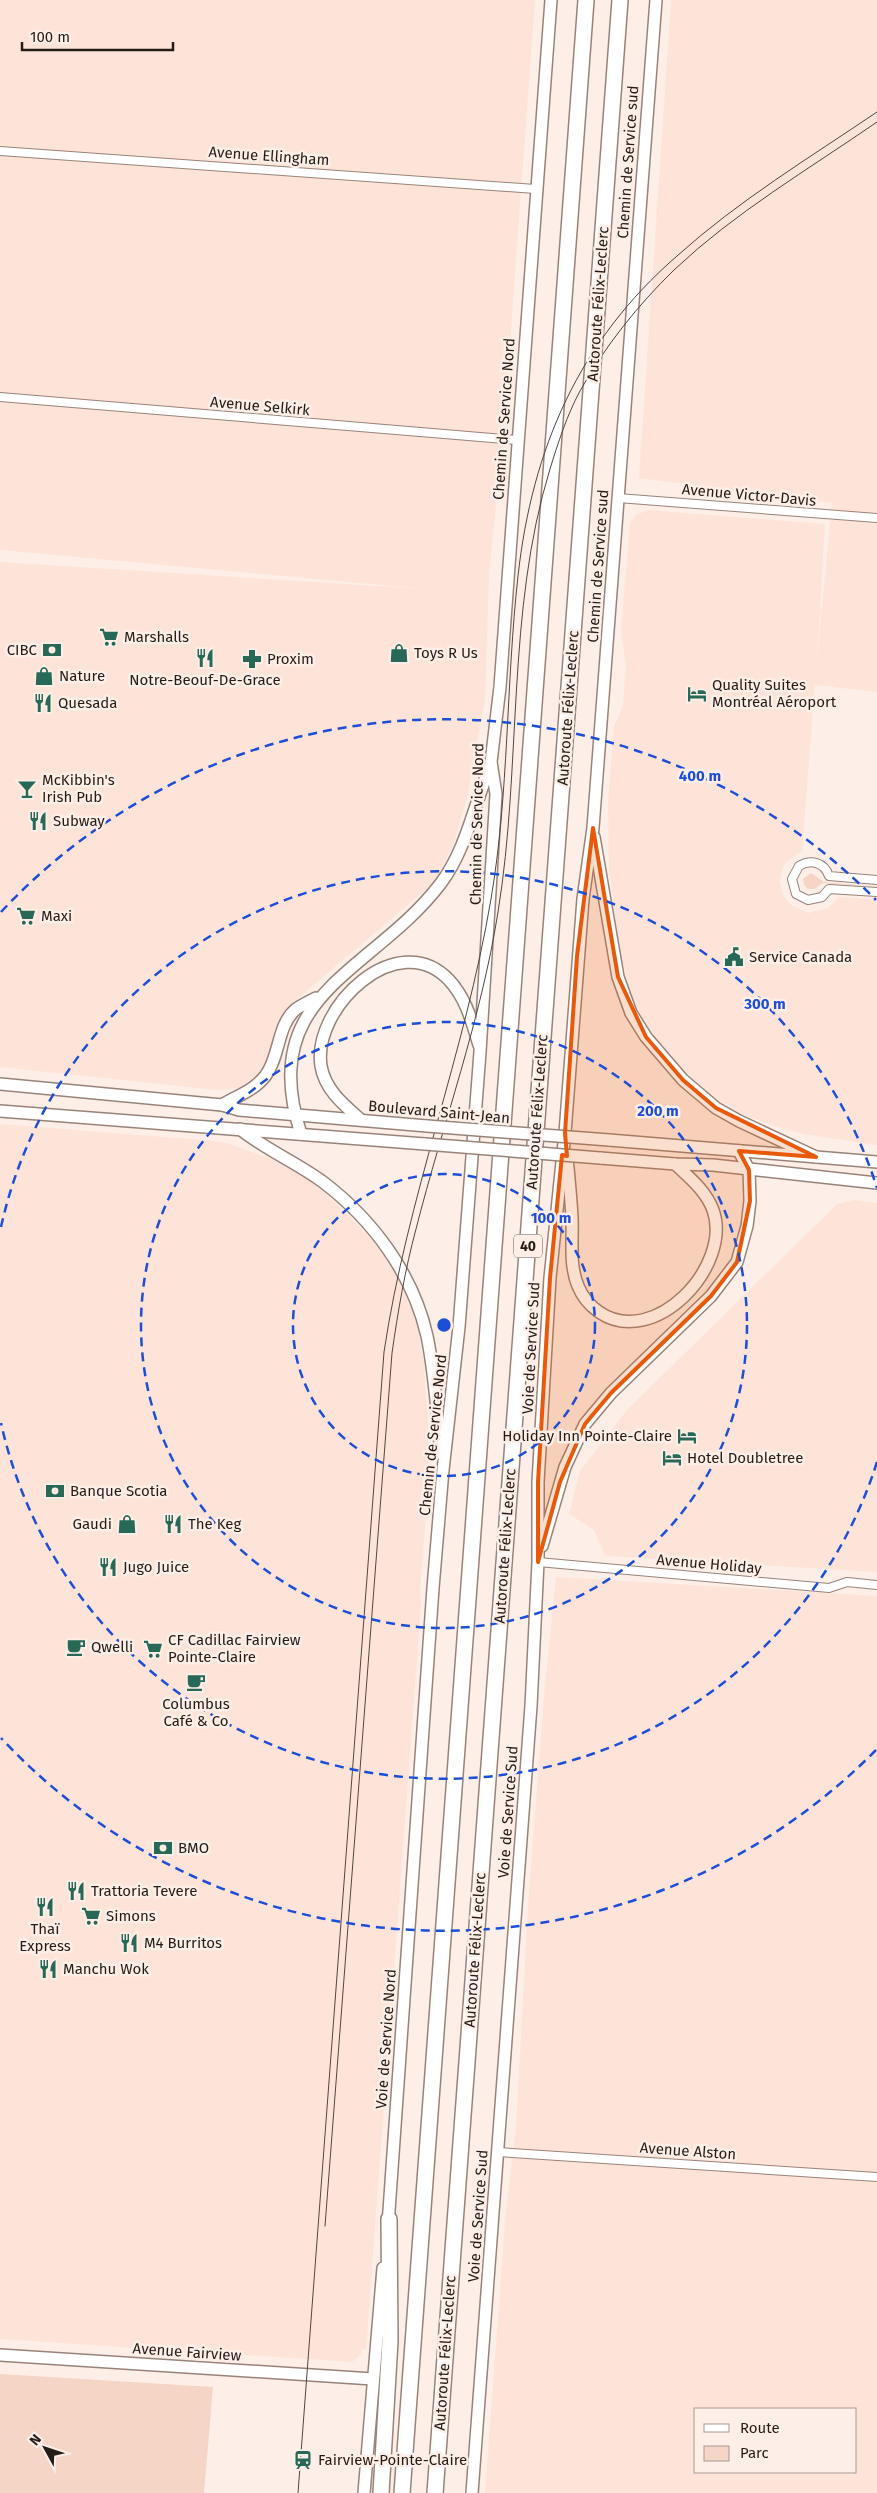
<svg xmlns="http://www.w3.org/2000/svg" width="877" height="2493" font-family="'Fira Sans',sans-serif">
	<rect width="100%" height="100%" fill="#fdeee7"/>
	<!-- built -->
	<g fill="#fee4d8" fill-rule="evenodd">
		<polygon points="0,0 535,0 505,412 489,576 485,699 468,793 455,840 444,864 429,887 290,1005 277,1026 266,1062 257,1076 240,1088 217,1090 0,1067 0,562 424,589 0,550"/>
		<polygon points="671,0 877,0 877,692 815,685 802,851 786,862 782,869 780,882 783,895 791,905 808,913 828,908 839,897 877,900 877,1145 803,1134 774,1126 740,1113 711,1095 681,1068 656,1039 642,1017 630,990 619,950 609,869 608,802 614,726 623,706 626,666 621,631 630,523 636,515 648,510 825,524 817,661 832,503 639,478"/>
		<polygon points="0,1124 216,1141 227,1143 269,1158 304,1177 322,1190 369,1236 395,1272 412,1310 418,1329 424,1364 428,1424 428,1487 420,1590 421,1605 366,2349 362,2349 361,2354 352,2362 0,2339"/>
		<polygon points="855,1200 877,1203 877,1572 605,1556 594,1530 569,1514 580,1471 627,1410 837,1204"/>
		<path d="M556,1577l321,19v897h-392l21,-283 10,-83 12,-221 15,-199zM696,2409h160v63h-160z"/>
	</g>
	<!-- green -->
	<g fill="#f4d5c6">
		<polygon points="811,873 824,882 877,887 823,883 814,889 808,889 804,885 803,879"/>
		<polygon points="0,2374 213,2387 204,2493 0,2493"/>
	</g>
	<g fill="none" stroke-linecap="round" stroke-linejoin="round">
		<!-- street casing -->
		<g stroke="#998379" stroke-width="10">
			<g id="street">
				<polyline points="0,151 535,189"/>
				<polyline points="0,397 517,440"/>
				<polyline points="618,498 877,518"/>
				<path d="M877,880l-48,-4c-5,-14 -18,-17 -30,-10l-7,13 4,15 12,6 14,-3 7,-8 48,3"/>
				<polyline points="538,1562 829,1588 847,1582 877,1585"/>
				<polyline points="498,2152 877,2177"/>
			</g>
		</g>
		<!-- secondary casing -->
		<g stroke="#998379" stroke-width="14">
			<g id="secondary">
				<polyline points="594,837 618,977 631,1013 646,1037 683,1080 716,1108 739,1121 816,1157"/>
				<polyline points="0,1084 222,1105 239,1110 427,1126"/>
				<path d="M222,1105c15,-9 33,-15 44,-30 14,-19 11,-50 30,-66 6,-4 14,-8 20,-11"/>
				<polyline points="0,1111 425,1144"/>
				<path d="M361,1120c-17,-15 -36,-30 -40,-54 -9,-59 77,-140 128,-86 17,18 23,42 30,65"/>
				<path d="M240,1129c26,21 56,33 83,53 50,38 90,92 104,154 8,38 10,78 14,117"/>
				<path d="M301,1134c-46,-141 72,-161 140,-251 26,-35 33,-79 50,-119"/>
				<polyline points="609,1140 877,1162"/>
				<path d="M567,1158c2,20 4,40 5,60 1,22 -3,47 6,68 4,10 11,19 21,26 55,38 134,-46 114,-102 -7,-19 -23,-32 -38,-46"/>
				<polyline points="600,1158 675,1164 713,1165 877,1183"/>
				<polyline points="542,1546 565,1467 585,1424 611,1393 711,1296 737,1262 747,1226 750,1201 749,1170 739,1151"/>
				<polyline points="388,2225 433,1588 443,1470 459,1327 480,1052 496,794 491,762 500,687 551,0"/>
				<polyline points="0,2355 373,2379"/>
				<polyline points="364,2493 383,2268"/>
				<polyline points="472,2493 531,1706 538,1562 538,1482 550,1278 565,1133 583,899 593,828 656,0"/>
			</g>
		</g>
		<!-- highway casing -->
		<g stroke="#998379" stroke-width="18">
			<g id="highway">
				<polyline points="381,2493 390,2341 389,2219"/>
				<polyline points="402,2493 586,0"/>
				<polyline points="435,2493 620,0"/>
			</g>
		</g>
		<!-- street -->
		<use href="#street" stroke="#fff" stroke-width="8"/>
		<!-- secondary -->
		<use href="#secondary" stroke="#fff" stroke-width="11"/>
		<!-- highway -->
		<use href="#highway" stroke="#fff" stroke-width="15"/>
		<!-- tram -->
		<g stroke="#504642" stroke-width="1">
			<path d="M325,2226l67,-873c6,-42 13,-83 24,-124 27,-106 65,-209 82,-317 24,-147 8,-300 52,-443 8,-26 17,-54 30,-78 25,-45 58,-86 94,-121 60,-57 135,-101 203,-148"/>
			<path d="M298,2493l86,-1141c23,-154 81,-299 107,-453 18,-106 15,-215 27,-323 14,-127 61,-235 159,-320 61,-55 132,-98 200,-144"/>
		</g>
		<!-- secondary-bridge casing -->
		<g stroke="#998379" stroke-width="14" stroke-linecap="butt">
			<g id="secondary-bridge">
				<polyline points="427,1126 609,1140"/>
				<polyline points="425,1144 600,1158"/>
			</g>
		</g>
		<!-- secondary-bridge -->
		<use href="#secondary-bridge" stroke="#fff" stroke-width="11"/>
	</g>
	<!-- marked area -->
	<path fill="#e8590c" fill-opacity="0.2" stroke="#e8590c" stroke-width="4" stroke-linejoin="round" d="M593,828l25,149 28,60 37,43 33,28 100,49 -77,-6 10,19 1,31 -13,61 -26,34 -100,97 -26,31 -25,58 -22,80v-80l12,-204 12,-123 5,1 -2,-23 12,-177z"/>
	<!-- distance rings -->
	<g fill="none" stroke="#1d4ed8" stroke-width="2.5" stroke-dasharray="9 6">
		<circle cx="444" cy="1325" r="151"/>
		<circle cx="444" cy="1325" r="303"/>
		<path d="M877 1462A454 454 0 0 1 1 1423M1 1227A454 454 0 0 1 877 1188"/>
		<path d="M876 1750A606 606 0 0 1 1 1738M1 912A606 606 0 0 1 876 900"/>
	</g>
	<!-- icons -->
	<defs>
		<g id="supermarket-bare" transform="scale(1.5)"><path d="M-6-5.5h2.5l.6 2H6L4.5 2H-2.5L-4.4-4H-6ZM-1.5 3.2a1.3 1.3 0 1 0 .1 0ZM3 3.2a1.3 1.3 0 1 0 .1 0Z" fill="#276856" stroke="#fdeee7" stroke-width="2.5" paint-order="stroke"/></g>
		<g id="bank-bare" transform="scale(1.5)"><path d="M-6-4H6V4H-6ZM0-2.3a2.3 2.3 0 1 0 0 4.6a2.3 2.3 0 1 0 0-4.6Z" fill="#276856" stroke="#fdeee7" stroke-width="2.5" paint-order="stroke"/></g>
		<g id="shop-bare" transform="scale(1.5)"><path d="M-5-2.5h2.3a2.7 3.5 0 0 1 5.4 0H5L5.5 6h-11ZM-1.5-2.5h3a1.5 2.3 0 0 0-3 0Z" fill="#276856" stroke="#fdeee7" stroke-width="2.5" paint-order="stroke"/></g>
		<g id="restaurant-bare" transform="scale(1.5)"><path d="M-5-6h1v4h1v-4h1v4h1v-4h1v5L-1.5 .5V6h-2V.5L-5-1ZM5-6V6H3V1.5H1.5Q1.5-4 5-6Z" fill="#276856" stroke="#fdeee7" stroke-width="2.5" paint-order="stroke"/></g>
		<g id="pharmacy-bare" transform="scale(1.5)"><path d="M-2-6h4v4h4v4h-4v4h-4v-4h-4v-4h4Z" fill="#276856" stroke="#fdeee7" stroke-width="2.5" paint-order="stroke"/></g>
		<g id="hotel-bare" transform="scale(1.5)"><path d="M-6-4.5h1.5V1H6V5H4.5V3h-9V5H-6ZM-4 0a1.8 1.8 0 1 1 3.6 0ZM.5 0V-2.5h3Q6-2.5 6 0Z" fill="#276856" stroke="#fdeee7" stroke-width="2.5" paint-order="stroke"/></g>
		<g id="bar-bare" transform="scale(1.5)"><path d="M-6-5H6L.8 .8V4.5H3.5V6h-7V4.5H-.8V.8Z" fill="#276856" stroke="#fdeee7" stroke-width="2.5" paint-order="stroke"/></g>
		<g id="civic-bare" transform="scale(1.5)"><path d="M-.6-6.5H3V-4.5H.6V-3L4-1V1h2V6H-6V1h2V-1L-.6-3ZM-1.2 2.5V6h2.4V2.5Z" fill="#276856" stroke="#fdeee7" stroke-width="2.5" paint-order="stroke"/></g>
		<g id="cafe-bare" transform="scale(1.5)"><path d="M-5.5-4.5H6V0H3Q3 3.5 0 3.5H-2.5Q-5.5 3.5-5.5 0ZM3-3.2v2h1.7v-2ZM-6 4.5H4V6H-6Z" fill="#276856" stroke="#fdeee7" stroke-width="2.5" paint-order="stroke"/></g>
		<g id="station-bare" transform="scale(1.5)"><path d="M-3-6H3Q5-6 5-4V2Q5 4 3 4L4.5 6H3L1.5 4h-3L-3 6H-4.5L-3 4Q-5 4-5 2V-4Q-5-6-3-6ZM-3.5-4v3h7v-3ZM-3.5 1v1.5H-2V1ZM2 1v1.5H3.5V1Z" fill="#276856" stroke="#fdeee7" stroke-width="2.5" paint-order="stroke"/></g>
	</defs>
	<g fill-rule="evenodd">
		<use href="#supermarket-bare" x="109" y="637"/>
		<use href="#bank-bare" x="52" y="650"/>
		<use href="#shop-bare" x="399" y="653"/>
		<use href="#restaurant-bare" x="205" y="658"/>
		<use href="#pharmacy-bare" x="252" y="659"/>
		<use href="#shop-bare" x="44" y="676"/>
		<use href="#hotel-bare" x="697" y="694"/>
		<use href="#restaurant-bare" x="43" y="703"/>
		<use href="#bar-bare" x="27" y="789"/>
		<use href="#restaurant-bare" x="38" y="821"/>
		<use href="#supermarket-bare" x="26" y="916"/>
		<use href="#civic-bare" x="734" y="957"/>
		<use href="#hotel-bare" x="687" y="1436"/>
		<use href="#hotel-bare" x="672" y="1458"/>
		<use href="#bank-bare" x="55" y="1491"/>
		<use href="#shop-bare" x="127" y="1524"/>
		<use href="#restaurant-bare" x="173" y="1524"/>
		<use href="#restaurant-bare" x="108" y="1567"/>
		<use href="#cafe-bare" x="76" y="1647"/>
		<use href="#supermarket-bare" x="153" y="1649"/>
		<use href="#cafe-bare" x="196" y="1682"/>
		<use href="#bank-bare" x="163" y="1848"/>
		<use href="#restaurant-bare" x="76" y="1891"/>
		<use href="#restaurant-bare" x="45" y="1907"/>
		<use href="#supermarket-bare" x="91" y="1916"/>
		<use href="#restaurant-bare" x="129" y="1943"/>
		<use href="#restaurant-bare" x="48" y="1969"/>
		<use href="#station-bare" x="303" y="2460"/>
	</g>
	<g text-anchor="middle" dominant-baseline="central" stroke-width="5" stroke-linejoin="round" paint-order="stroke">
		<!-- shield labels -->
		<rect fill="#fdeee7" stroke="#665b56" stroke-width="1" x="514" y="1234.5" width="28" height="23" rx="4"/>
		<g font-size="14" font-weight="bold" fill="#251c18">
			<text x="528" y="1246">40</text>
		</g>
		<!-- street labels -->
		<g font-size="15" fill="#251c18" stroke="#fdeee7">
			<text transform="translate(269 156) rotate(4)">Avenue Ellingham</text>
			<text transform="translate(628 162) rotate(-86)">Chemin de Service sud</text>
			<text transform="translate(598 304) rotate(-86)">Autoroute Félix-Leclerc</text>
			<text transform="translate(260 406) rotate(5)">Avenue Selkirk</text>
			<text transform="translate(504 419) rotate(-86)">Chemin de Service Nord</text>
			<text transform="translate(749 495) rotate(5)">Avenue Victor-Davis</text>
			<text transform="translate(598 566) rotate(-86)">Chemin de Service sud</text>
			<text transform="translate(568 708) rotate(-86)">Autoroute Félix-Leclerc</text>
			<text transform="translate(477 824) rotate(-89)">Chemin de Service Nord</text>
			<text transform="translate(439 1112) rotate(5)">Boulevard Saint-Jean</text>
			<text transform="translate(537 1112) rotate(-86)">Autoroute Félix-Leclerc</text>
			<text transform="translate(531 1348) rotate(-87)">Voie de Service Sud</text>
			<text transform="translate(433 1435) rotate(-84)">Chemin de Service Nord</text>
			<text transform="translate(505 1546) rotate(-86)">Autoroute Félix-Leclerc</text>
			<text transform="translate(709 1564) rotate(5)">Avenue Holiday</text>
			<text transform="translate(508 1812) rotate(-86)">Voie de Service Sud</text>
			<text transform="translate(475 1950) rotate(-86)">Autoroute Félix-Leclerc</text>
			<text transform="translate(386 2039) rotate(-86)">Voie de Service Nord</text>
			<text transform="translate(688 2151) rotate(4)">Avenue Alston</text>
			<text transform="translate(478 2216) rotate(-86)">Voie de Service Sud</text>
			<text transform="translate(187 2352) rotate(4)">Avenue Fairview</text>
			<text transform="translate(445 2353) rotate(-86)">Autoroute Félix-Leclerc</text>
		</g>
		<!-- poi labels -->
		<g font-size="15" fill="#251c18" stroke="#fdeee7" text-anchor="start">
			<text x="124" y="637">Marshalls</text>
			<text x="37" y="650" text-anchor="end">CIBC</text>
			<text x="414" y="653">Toys R Us</text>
			<text x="267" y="659">Proxim</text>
			<text x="59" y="676">Nature</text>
			<text x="205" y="680" text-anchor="middle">Notre-Beouf-De-Grace</text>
			<text x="712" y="685">Quality Suites<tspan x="712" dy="17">Montréal Aéroport</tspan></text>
			<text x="58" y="703">Quesada</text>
			<text x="42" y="780">McKibbin's<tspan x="42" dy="17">Irish Pub</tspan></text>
			<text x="53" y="821">Subway</text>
			<text x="41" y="916">Maxi</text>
			<text x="749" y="957">Service Canada</text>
			<text x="672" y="1436" text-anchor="end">Holiday Inn Pointe-Claire</text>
			<text x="687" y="1458">Hotel Doubletree</text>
			<text x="70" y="1491">Banque Scotia</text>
			<text x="112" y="1524" text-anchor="end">Gaudi</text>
			<text x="188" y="1524">The Keg</text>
			<text x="123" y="1567">Jugo Juice</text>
			<text x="168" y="1640">CF Cadillac Fairview<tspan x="168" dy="17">Pointe-Claire</tspan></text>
			<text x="91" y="1647">Qwelli</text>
			<text x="196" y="1704" text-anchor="middle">Columbus<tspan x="196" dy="17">Café &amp; Co</tspan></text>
			<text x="178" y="1848">BMO</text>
			<text x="91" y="1891">Trattoria Tevere</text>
			<text x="106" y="1916">Simons</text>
			<text x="45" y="1929" text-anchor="middle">Thaï<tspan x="45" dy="17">Express</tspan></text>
			<text x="144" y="1943">M4 Burritos</text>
			<text x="63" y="1969">Manchu Wok</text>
			<text x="318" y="2460">Fairview-Pointe-Claire</text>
		</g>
	</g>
	<circle cx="444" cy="1325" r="8" fill="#1d4ed8" stroke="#fdeee7" stroke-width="2.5"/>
	<g font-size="15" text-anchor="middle" font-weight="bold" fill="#1d4ed8" stroke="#fdeee7" stroke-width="5" stroke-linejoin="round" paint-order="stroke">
		<text x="700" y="781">400 m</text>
		<text x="765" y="1009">300 m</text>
		<text x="658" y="1116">200 m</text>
		<text x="551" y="1223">100 m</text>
	</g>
	<!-- legend -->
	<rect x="694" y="2408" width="162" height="65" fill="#fdeee7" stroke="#a79a94"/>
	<rect x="704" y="2424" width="25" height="8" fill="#ffffff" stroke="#a79a94"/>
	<text x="740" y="2433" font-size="15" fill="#251c18">Route</text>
	<rect x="704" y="2446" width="25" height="15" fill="#f4d5c6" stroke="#a79a94"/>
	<text x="740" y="2458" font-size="15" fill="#251c18">Parc</text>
	<!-- north arrow -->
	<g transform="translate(45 2448) rotate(310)" stroke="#fdeee7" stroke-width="4" paint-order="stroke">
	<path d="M0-4L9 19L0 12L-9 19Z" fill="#251c18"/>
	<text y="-8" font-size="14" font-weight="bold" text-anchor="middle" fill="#251c18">N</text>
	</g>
	<!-- scale -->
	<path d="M22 42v8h151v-8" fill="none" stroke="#251c18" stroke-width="2.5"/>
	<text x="30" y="42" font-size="15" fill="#251c18" stroke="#fdeee7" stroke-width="4" paint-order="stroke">100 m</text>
</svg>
